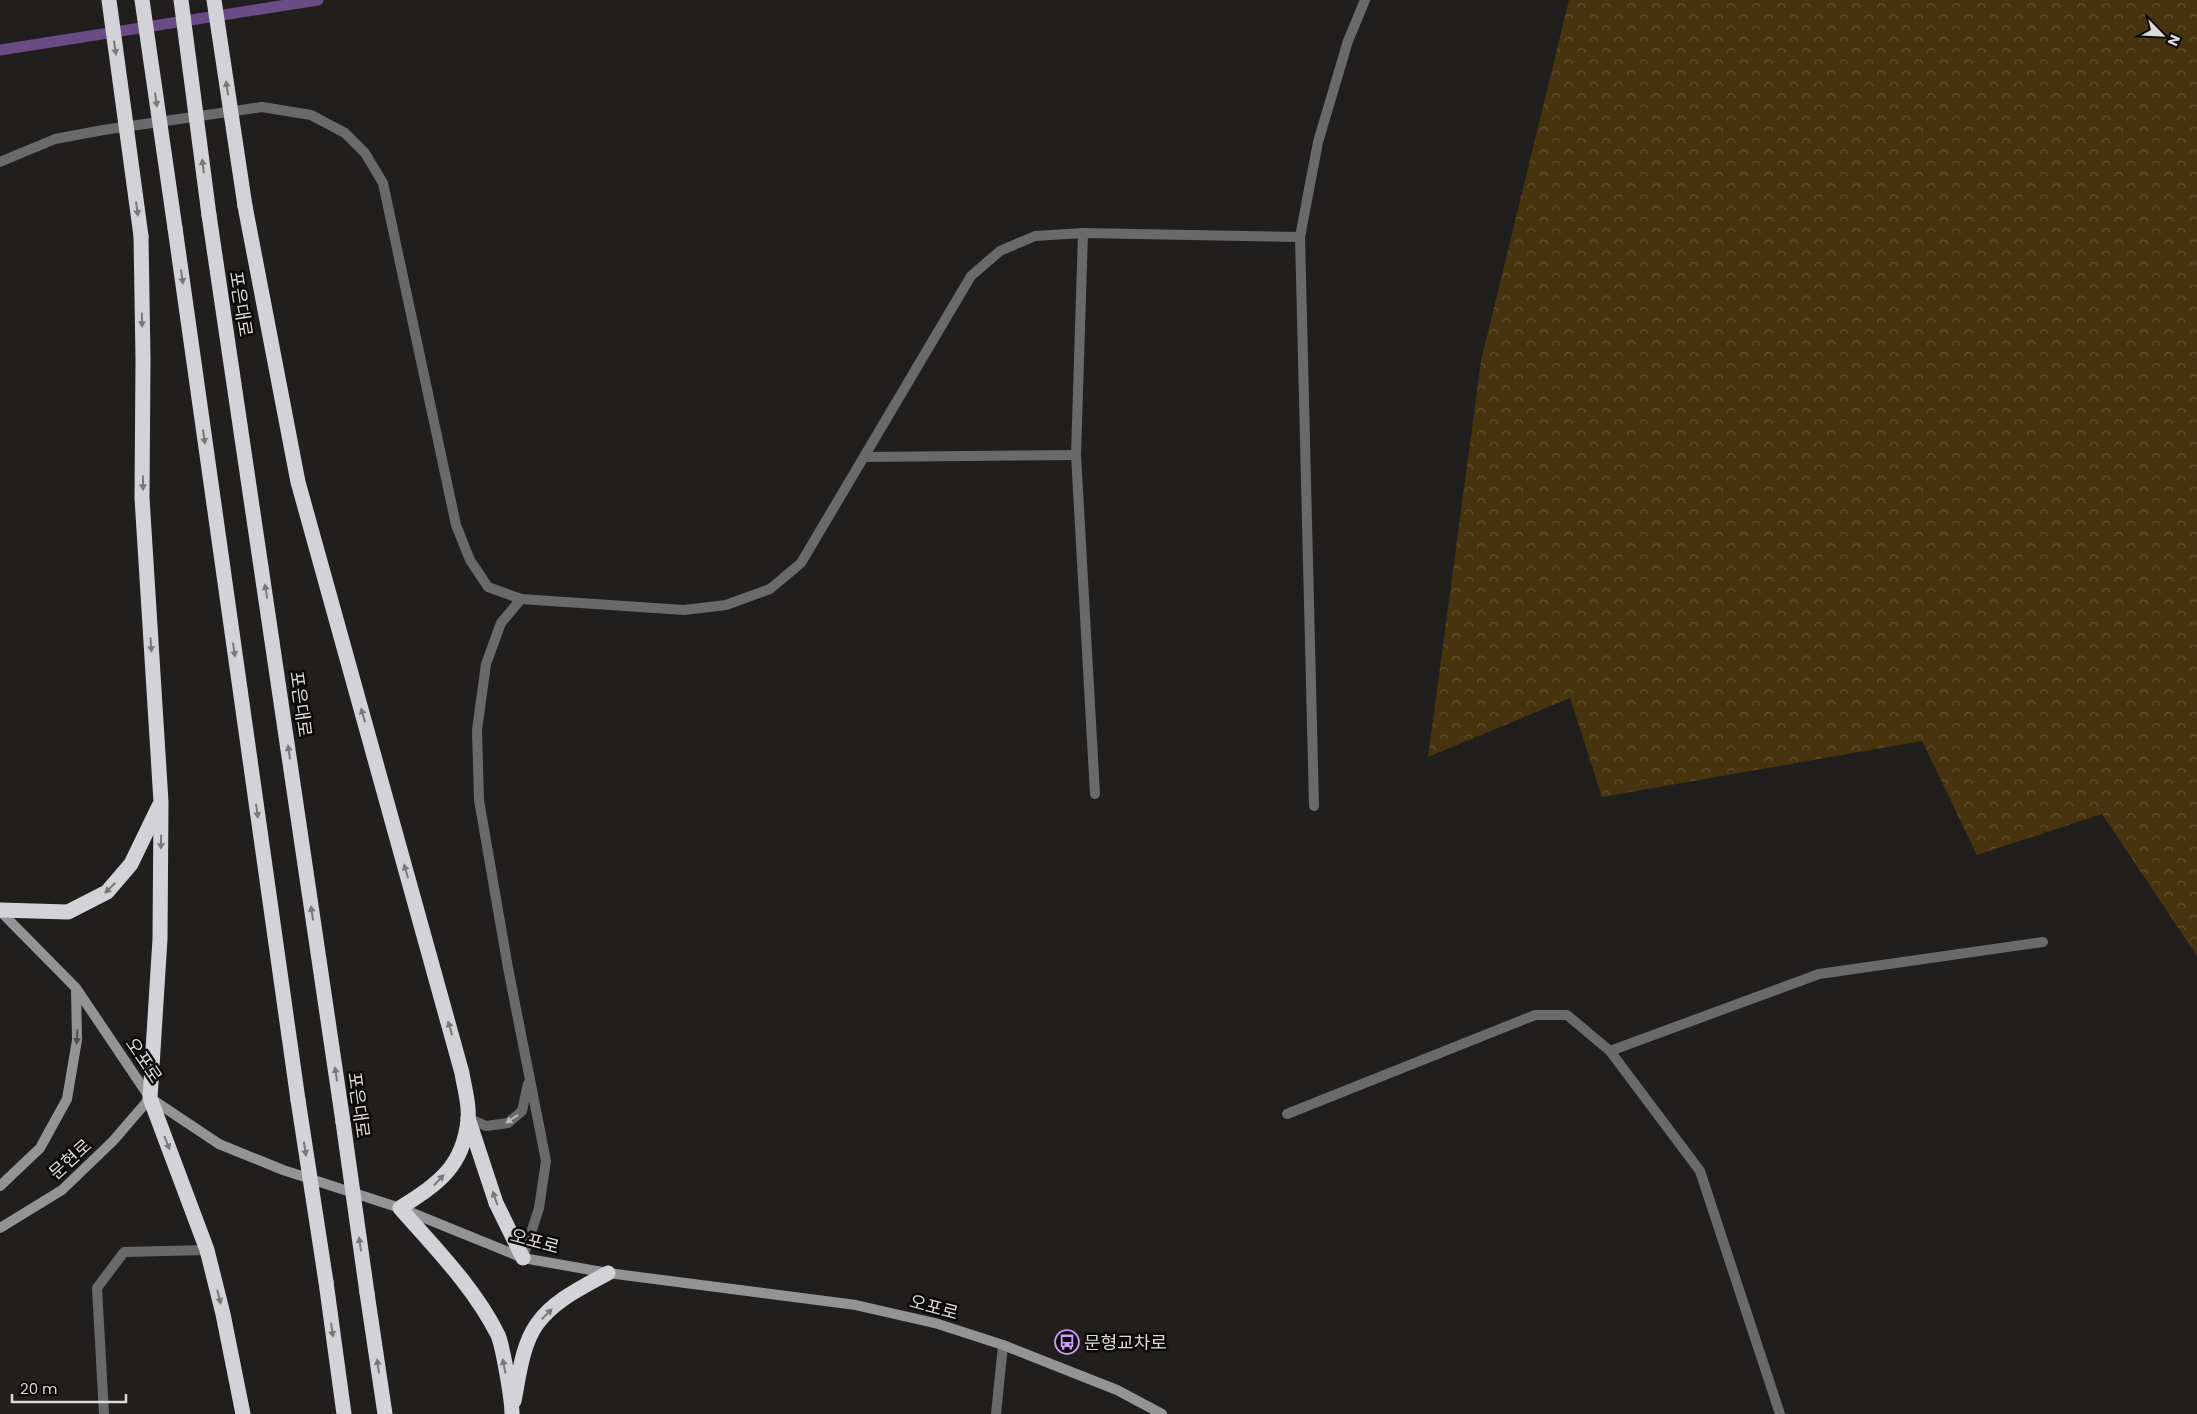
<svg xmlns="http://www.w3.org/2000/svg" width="2197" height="1414" font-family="Poppins,'Noto Sans KR',sans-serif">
	<defs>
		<pattern id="forest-crowns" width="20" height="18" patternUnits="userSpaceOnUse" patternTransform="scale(1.25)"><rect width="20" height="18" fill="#47330e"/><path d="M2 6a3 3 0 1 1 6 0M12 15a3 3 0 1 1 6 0" fill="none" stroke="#615030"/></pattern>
	</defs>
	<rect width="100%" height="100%" fill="#211f1d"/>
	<!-- forest -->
	<polygon fill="url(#forest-crowns)" points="1569,0 2197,0 2197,956 2102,814 1977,855 1922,741 1602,797 1570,698 1428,757 1481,361"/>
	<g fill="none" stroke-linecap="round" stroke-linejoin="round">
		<!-- stream -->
		<polyline stroke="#694b85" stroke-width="11" points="0,50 318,0"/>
		<!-- lane -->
		<g stroke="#6a696b" stroke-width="10">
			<polyline points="0,162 55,139 103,130 262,107 311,115 345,133 365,153 383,183 456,525 470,560 488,587 521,599 501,623 486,664 477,730 479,800 508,968 546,1161 539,1208 523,1258"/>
			<polyline points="1610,1051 1819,974 2043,942"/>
			<polyline points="1287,1114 1535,1015 1567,1015 1610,1051 1700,1171 1780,1414"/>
			<polyline points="468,1118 486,1126 508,1123 522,1111 528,1084"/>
			<polyline points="104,1414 97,1288 124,1252 207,1250"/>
		</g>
		<!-- street -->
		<g stroke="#6a696b" stroke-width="10">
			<polyline points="1083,233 1076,455 1095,794"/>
			<polyline points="864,457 1076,455"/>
			<polyline points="521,599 684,610 726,605 770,589 801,563 971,276 1000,251 1035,236 1083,233 1300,237"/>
			<polyline points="1314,806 1300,237 1318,142 1348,41 1365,0"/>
			<polyline points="996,1414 1003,1345"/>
		</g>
		<!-- secondary -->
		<g stroke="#949396" stroke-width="10">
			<polyline points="0,911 76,988 150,1098 219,1144 283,1170 400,1208 523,1258 608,1273 856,1305 935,1323 1003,1345 1117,1390 1162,1414"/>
			<polyline points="0,1186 40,1148 67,1099 77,1040 76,989"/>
			<polyline points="0,1228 62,1190 113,1141 150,1098"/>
		</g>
		<!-- highway -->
		<g stroke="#d3d2d6" stroke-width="15">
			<path d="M245,206l53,276 164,591c2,14 8,32 6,47 -5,48 -31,64 -68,88 35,40 74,79 98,127 5,12 14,65 14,79"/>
			<polyline points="209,215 343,1122"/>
			<polyline points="175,228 298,1100"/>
			<polyline points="141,236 143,359 142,498 161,802 160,939 150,1098 207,1250 223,1314 243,1414"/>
			<polyline points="0,910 68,912 107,892 131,864 159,806"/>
			<polyline points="468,1118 496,1203 523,1258"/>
			<polyline points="326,1282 344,1414"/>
			<polyline points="367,1293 385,1414"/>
			<path d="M514,1401c5,-25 8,-56 23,-77 17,-24 46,-37 71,-51"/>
		</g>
		<!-- highway-bridge -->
		<g stroke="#d3d2d6" stroke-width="15">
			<polyline points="109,0 141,236"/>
			<polyline points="142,0 175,228"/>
			<polyline points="181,0 209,215"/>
			<polyline points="214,0 245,206"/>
			<polyline points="298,1100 326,1282"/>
			<polyline points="343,1122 367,1293"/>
		</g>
	</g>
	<!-- one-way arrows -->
	<defs><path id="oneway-solid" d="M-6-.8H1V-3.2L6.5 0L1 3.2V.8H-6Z" transform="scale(1.25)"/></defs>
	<g fill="#797879">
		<use href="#oneway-solid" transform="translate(115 48) rotate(82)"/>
		<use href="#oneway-solid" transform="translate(227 88) rotate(-98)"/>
		<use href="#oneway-solid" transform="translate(156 100) rotate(82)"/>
		<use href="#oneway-solid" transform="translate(203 166) rotate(-97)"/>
		<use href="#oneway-solid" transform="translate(137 209) rotate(82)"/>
		<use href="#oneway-solid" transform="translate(182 277) rotate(82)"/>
		<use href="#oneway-solid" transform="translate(142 320) rotate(89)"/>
		<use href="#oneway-solid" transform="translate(204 437) rotate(82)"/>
		<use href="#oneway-solid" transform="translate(143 483) rotate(90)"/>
		<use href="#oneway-solid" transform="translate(266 591) rotate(-99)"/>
		<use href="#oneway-solid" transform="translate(151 645) rotate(86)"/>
		<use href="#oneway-solid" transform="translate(234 650) rotate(82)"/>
		<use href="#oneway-solid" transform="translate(363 715) rotate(-106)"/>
		<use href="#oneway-solid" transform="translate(289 752) rotate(-98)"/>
		<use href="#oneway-solid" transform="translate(257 811) rotate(82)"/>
		<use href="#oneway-solid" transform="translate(161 842) rotate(91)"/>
		<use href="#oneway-solid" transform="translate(406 871) rotate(-106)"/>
		<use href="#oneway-solid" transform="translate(110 888) rotate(136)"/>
		<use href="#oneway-solid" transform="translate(312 913) rotate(-98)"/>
		<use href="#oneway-solid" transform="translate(450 1028) rotate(-106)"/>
		<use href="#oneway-solid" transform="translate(336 1074) rotate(-98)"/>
		<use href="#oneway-solid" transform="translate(167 1143) rotate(69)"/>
		<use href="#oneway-solid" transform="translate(305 1149) rotate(81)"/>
		<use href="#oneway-solid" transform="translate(439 1180) rotate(-47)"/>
		<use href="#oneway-solid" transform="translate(495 1198) rotate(-110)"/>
		<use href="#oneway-solid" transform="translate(360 1244) rotate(-98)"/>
		<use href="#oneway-solid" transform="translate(219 1297) rotate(76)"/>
		<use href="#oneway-solid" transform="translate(547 1314) rotate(-45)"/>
		<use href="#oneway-solid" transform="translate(332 1330) rotate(82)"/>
		<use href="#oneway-solid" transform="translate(378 1366) rotate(-98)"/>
		<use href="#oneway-solid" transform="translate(504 1366) rotate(-101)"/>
	</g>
	<use fill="#4f4e4f" href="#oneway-solid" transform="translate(77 1037) rotate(93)"/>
	<use fill="#b9b8b7" href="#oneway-solid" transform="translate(512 1119) rotate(146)"/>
	<!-- icons -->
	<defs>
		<g id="bus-ring" transform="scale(1.25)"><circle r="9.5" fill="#0a0908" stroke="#d09dff" stroke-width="1.5"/><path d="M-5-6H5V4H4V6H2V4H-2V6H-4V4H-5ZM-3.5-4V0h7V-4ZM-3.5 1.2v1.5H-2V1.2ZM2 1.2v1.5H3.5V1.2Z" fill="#d09dff"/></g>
	</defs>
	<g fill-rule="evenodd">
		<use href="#bus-ring" x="1067" y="1342"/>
	</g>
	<g text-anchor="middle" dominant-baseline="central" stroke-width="5" stroke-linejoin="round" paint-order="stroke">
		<!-- street labels -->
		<g font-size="18" fill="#dbdad8" stroke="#0a0908">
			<text transform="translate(241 304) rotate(81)">포은대로</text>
			<text transform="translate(301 704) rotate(82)">포은대로</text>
			<text transform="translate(144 1060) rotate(56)">오포로</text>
			<text transform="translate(359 1105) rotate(82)">포은대로</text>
			<text transform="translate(70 1159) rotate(-42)">문현로</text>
			<text transform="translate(535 1241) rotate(15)">오포로</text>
			<text transform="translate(934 1307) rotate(15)">오포로</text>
		</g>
		<!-- poi labels -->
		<g font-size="18" fill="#dbdad8" stroke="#0a0908" text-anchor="start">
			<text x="1084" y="1342">문형교차로</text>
		</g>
	</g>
	<!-- north arrow -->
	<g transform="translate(2162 35) rotate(114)" stroke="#0a0908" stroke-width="4" paint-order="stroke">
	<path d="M0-4L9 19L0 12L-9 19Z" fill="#dbdad8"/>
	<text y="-8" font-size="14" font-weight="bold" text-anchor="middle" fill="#dbdad8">N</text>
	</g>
	<!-- scale -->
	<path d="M12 1394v8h114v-8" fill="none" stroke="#dbdad8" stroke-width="2.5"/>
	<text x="20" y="1394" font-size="15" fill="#dbdad8" stroke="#0a0908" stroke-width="4" paint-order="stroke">20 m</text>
</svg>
